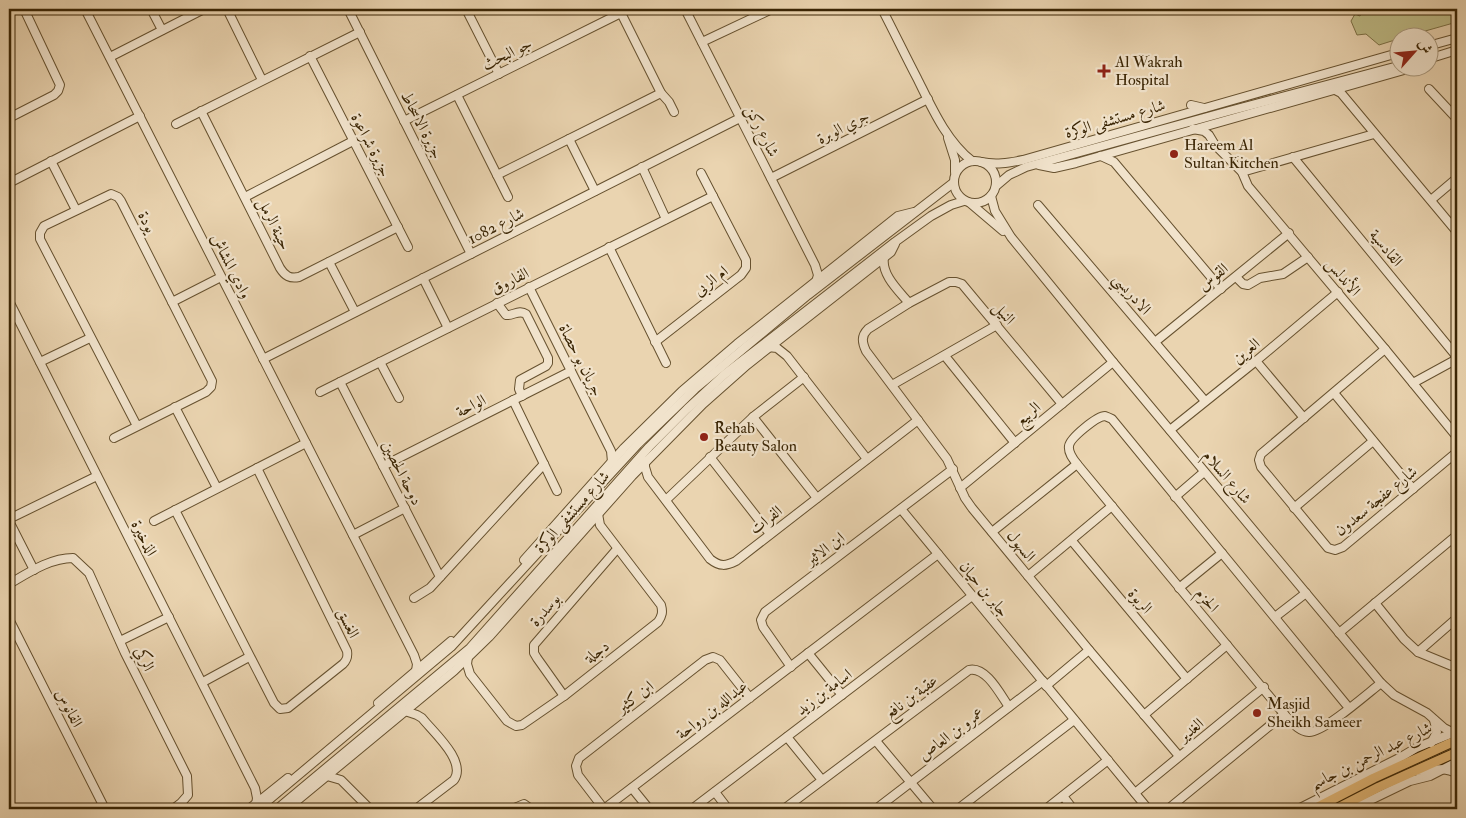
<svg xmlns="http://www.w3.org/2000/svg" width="1466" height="818" font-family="'IM FELL Double Pica',Amiri,serif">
	<rect width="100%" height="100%" fill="#ead4b0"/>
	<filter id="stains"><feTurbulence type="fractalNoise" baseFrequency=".004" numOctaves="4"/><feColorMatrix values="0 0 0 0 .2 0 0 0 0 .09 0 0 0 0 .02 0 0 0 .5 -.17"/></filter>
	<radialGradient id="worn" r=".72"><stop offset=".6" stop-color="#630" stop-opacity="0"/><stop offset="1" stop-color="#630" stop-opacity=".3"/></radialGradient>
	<!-- green -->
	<polygon fill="#bebb86" stroke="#7c7045" points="1363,9 1457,9 1457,22 1404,37 1398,38 1398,39 1379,45 1366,34 1357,35 1351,21 1355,14 1360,16"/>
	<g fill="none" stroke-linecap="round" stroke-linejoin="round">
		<!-- minor casing -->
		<g stroke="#66512f" stroke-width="10">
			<g id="minor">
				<polyline points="85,9 414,655 417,664 416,671"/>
				<polyline points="151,9 162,30"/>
				<polyline points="227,9 262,80"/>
				<polyline points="348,9 471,254"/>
				<polyline points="466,9 499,74"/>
				<polyline points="619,9 661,93 669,102 674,112"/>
				<polyline points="685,9 815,265 818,275 816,282"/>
				<path d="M882,9c12,23 23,46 35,69 14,28 29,63 55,83"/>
				<polyline points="702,42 772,9"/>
				<polyline points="1428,46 1457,38"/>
				<polyline points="310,56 408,247"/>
				<polyline points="110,57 204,9"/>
				<polyline points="1428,59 1457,50"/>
				<polyline points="1333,89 1341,93 1457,232"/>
				<polyline points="1429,89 1457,119"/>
				<polyline points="457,95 508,197"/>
				<polyline points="1191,105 1204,108"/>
				<path d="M201,111l79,157c5,8 10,11 19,9l99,-50"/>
				<polyline points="9,118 54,95 58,91 60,85 24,9"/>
				<polyline points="404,121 621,13"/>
				<polyline points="176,124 360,32"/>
				<polyline points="1193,129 1204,131 1209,135 1215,145 1242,172 1248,186 1385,349 1457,437"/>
				<polyline points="948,138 955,160 955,172"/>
				<polyline points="569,139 595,191"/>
				<polyline points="1101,156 1114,162 1221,289"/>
				<polyline points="1293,157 1457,357"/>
				<circle cx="975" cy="182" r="21"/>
				<polyline points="51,161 76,210"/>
				<path d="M981,162c15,3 27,1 42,-2l375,-107"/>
				<polyline points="1039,165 1054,168 1076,163 1411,68"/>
				<polyline points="642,167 666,219"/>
				<polyline points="1242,172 1374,134"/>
				<polyline points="497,175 661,93"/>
				<polyline points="771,178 928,99"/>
				<polyline points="9,183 140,116"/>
				<polyline points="996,186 1009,175 1026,167 1229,111 1398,66"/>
				<polyline points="991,196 995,211 1011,237 1113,362 1381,683 1394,695 1427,713 1444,728 1450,731 1457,731"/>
				<polyline points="245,197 353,141"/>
				<polyline points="1431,200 1457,178"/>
				<polyline points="970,203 1003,231"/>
				<polyline points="1038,205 1205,401"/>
				<polyline points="609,247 666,363"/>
				<path d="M884,257c-3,18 15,34 25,46"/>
				<polyline points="329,262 355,312"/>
				<polyline points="1236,277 1243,284 1248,285 1260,278 1283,274 1308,257"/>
				<polyline points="423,278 448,328"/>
				<polyline points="529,287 611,451 612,462"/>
				<polyline points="9,301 255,788 257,798 256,805"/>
				<polyline points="172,302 221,277"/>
				<path d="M497,303l9,12c7,1 13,-6 20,-1l22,44v5l-2,3 -26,14 -1,9 3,7"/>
				<polyline points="655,342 741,275 746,268 746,260 701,173"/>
				<polyline points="1155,342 1289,233"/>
				<polyline points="768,347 777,348 787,356 867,459"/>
				<polyline points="1385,349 1261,454 1259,460 1261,467 1328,548 1335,550 1343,547 1457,452"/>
				<polyline points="945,356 1015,443"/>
				<polyline points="263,359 740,118"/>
				<polyline points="1256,361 1304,418"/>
				<polyline points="40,362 90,338"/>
				<polyline points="380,362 399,398"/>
				<polyline points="340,382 440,577"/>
				<polyline points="1413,383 1457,359"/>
				<polyline points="892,385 997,325"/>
				<polyline points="320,392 713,196"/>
				<polyline points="1334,393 1413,489"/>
				<polyline points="513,400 557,491"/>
				<path d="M1062,404l-100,-120 -6,-2h-7l-40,21 -41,26c-7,7 -6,13 -2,22l81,108 18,39 7,10 117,142 90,106"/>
				<polyline points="175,407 217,488"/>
				<polyline points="753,417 817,498"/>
				<polyline points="1170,430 1256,361 1338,292"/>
				<polyline points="114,438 206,392 211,387 212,381 121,201 118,197 111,194 44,226 40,233 40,239 137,426"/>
				<polyline points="710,457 770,534"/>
				<path d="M645,461v6l3,10 62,82c10,8 16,7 26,2l182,-141"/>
				<polyline points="383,466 571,371"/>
				<polyline points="960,488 1113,362"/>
				<polyline points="1175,497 1204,472"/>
				<polyline points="666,500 753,417 804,377"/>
				<polyline points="1294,508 1373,441"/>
				<polyline points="901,509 1148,809"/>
				<path d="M175,510l99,193 6,6 8,-1 55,-44c4,-4 5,-7 4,-13l-90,-183"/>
				<polyline points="9,519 97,476"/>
				<polyline points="9,521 34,570"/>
				<polyline points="154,521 306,443"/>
				<polyline points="992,532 1077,464"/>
				<polyline points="353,535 405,508"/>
				<polyline points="1072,541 1187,679"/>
				<polyline points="524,560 624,448 682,391 737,344 898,216 914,212"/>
				<polyline points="1028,576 1112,506"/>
				<path d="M9,584c19,-11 41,-26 64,-26l16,15 36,80 62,123 1,19 -7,8 -8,6"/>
				<polyline points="1179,588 1222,553"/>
				<polyline points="414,598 430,588 544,464"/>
				<polyline points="1375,603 1404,639 1418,652 1457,668"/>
				<polyline points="1275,617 1306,593"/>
				<polyline points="9,619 105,809"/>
				<polyline points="1339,633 1457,535"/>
				<polyline points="120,641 169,617"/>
				<polyline points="1418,652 1457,618"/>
				<polyline points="808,653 842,695"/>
				<path d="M468,657l-1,7 3,10 37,47 9,5 6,-1 42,-29 94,-74c4,-6 5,-10 3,-17l-58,-76 -3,-4 -2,-11"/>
				<polyline points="791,667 763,627 761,620 765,612 953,469"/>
				<polyline points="203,682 249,657"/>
				<polyline points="1046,686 1089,650"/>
				<polyline points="564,696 537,658 534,653 534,645 617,549"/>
				<polyline points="750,698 720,660 713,657 705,660 579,758 576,766 578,775 604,809 938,554"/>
				<polyline points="378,703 451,641"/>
				<path d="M1349,708l-237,-289c-2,-1 -4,-2 -7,-3 -8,0 -35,22 -36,30 -1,7 4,13 8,18l207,250c8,8 14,17 25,18 14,1 59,-39 72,-49"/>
				<path d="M405,711l12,4 5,3c11,14 45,43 32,62l-38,29"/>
				<polyline points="1144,715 1227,645"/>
				<polyline points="787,737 822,780"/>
				<polyline points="876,741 933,809"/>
				<polyline points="1431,743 1437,732 1434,720"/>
				<path d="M1417,771c13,-1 29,-5 40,3"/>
				<polyline points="327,776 341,780 370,809"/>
				<polyline points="632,788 649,809"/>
				<polyline points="715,792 728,809"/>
				<polyline points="1135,793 1264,687"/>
				<polyline points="1063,796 1073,809"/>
				<polyline points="249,809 288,778"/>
				<polyline points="258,809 451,647 638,444 695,389 808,295 953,183"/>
				<polyline points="277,809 470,648 649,447 687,409 725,374 895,242 931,216 951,205 964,201"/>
				<polyline points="287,809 454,671 489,637 632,476 703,404 747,365 891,252 895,244"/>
				<polyline points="512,809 524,804 531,809"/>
				<polyline points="692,809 972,596"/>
				<path d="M784,809l185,-139c17,-4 31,24 40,37"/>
				<polyline points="876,809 1043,681"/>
				<polyline points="958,809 1074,720"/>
				<polyline points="1046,809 1108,760"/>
				<polyline points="1168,809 1284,714"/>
				<polyline points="1298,809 1401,757 1416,748 1455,732"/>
				<polyline points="1352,809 1410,781 1430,776 1457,762"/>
			</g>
		</g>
		<!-- major casing -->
		<g stroke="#3a2504" stroke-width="11">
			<g id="major">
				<polyline points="1314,809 1374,778 1457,740"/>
				<polyline points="1336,809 1379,787 1457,752"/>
			</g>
		</g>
		<!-- minor -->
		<use href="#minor" stroke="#f1e3cc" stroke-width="8"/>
		<!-- major -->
		<use href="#major" stroke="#e5ba78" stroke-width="9"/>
	</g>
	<!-- markers -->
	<g fill="#8f2418" stroke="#f1e3cc" stroke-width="2">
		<path d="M1101.5 63.5h5v5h5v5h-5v5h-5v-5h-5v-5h5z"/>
		<circle cx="1174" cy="154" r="5"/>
		<circle cx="704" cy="437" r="5"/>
		<circle cx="1257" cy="713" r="5"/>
	</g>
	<g text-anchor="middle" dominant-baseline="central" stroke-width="4.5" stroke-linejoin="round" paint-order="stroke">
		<!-- street labels -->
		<g font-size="16" fill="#3a2504" stroke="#f1e3cc">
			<text transform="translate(507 54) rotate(-26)">جو البحث</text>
			<text transform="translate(1115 119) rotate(-16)">شارع مستشفى الوكرة</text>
			<text transform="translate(422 125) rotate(63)">جزيرة الاسحاط</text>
			<text transform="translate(843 127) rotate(-27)">جري الوبرة</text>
			<text transform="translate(762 131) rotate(63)">شارع ركن</text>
			<text transform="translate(371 145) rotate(63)">جزيرة شراعوة</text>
			<text transform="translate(147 222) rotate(63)">يودة</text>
			<text transform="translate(274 224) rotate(64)">حينة الرمل</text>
			<text transform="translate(496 226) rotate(-27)">شارع 1082</text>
			<text transform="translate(1386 248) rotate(51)">القادسية</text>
			<text transform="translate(231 266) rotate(63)">وادي المشاش</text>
			<text transform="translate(1213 277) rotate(-39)">القوس</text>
			<text transform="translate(1343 277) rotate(50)">الأندلس</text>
			<text transform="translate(510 281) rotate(-27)">الفاروق</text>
			<text transform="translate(711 281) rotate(-38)">ام الربى</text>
			<text transform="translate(1132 294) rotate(49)">الادريسي</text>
			<text transform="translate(1004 313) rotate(50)">النيل</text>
			<text transform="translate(1246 351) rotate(-39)">العرين</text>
			<text transform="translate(581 360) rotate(63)">جريان بو حصاة</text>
			<text transform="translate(471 406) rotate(-27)">الواحة</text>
			<text transform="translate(1028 414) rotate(-40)">الربيع</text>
			<text transform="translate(402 473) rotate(63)">دوحة الحصين</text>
			<text transform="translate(1227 477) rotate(50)">شارع السلام</text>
			<text transform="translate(1376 501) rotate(-39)">شارع عفجة سعدون</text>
			<text transform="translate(572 512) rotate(-48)">شارع مستشفى الوكرة</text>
			<text transform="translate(766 520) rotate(-38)">الفرات</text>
			<text transform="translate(144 538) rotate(63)">الذخيرة</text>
			<text transform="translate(1021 546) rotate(51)">السهول</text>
			<text transform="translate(825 549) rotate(-37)">ابن الاثير</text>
			<text transform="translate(984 589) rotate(50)">جابر بن حيان</text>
			<text transform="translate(1207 600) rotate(50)">الحزم</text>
			<text transform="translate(1140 601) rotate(50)">الربوة</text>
			<text transform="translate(545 610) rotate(-49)">بوسدرة</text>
			<text transform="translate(348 623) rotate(64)">الغسق</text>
			<text transform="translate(597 652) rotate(-38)">دجلة</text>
			<text transform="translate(144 659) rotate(64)">الركي</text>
			<text transform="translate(824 692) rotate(-37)">اسامة بن زيد</text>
			<text transform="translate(635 697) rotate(-38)">ابن كثير</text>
			<text transform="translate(911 697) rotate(-37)">عقبة بن نافع</text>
			<text transform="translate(69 708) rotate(63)">الفانوس</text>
			<text transform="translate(712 710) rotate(-38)">عبدالله بن رواحة</text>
			<text transform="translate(1191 730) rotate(-39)">الغدير</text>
			<text transform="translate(951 734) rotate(-37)">عمرو بن العاص</text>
			<text transform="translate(1371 756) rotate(-26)">شارع عبد الرحمن بن جاسم</text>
		</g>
		<!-- poi labels -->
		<g font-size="16" fill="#3a2504" stroke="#f1e3cc" text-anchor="start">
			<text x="1115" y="62">Al Wakrah<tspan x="1115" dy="18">Hospital</tspan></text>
			<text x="1184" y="145">Hareem Al<tspan x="1184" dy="18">Sultan Kitchen</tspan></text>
			<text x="714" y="428">Rehab<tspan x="714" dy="18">Beauty Salon</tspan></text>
			<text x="1267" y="704">Masjid<tspan x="1267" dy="18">Sheikh Sameer</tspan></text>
		</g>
	</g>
	<!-- margin -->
	<rect width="1466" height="818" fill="none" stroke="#ead4b0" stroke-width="30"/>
	<rect x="10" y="10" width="1446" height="798" fill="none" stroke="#3a2504" stroke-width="2.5"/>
	<rect x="15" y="15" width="1436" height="788" fill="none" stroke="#3a2504"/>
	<!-- north arrow -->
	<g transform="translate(1414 52) rotate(63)"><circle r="24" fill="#f1e3cc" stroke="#a8977c"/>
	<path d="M0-4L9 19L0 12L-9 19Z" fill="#8f2418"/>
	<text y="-8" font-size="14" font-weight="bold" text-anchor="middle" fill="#3a2504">ش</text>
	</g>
	<rect width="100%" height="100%" filter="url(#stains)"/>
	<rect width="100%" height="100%" fill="url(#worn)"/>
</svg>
